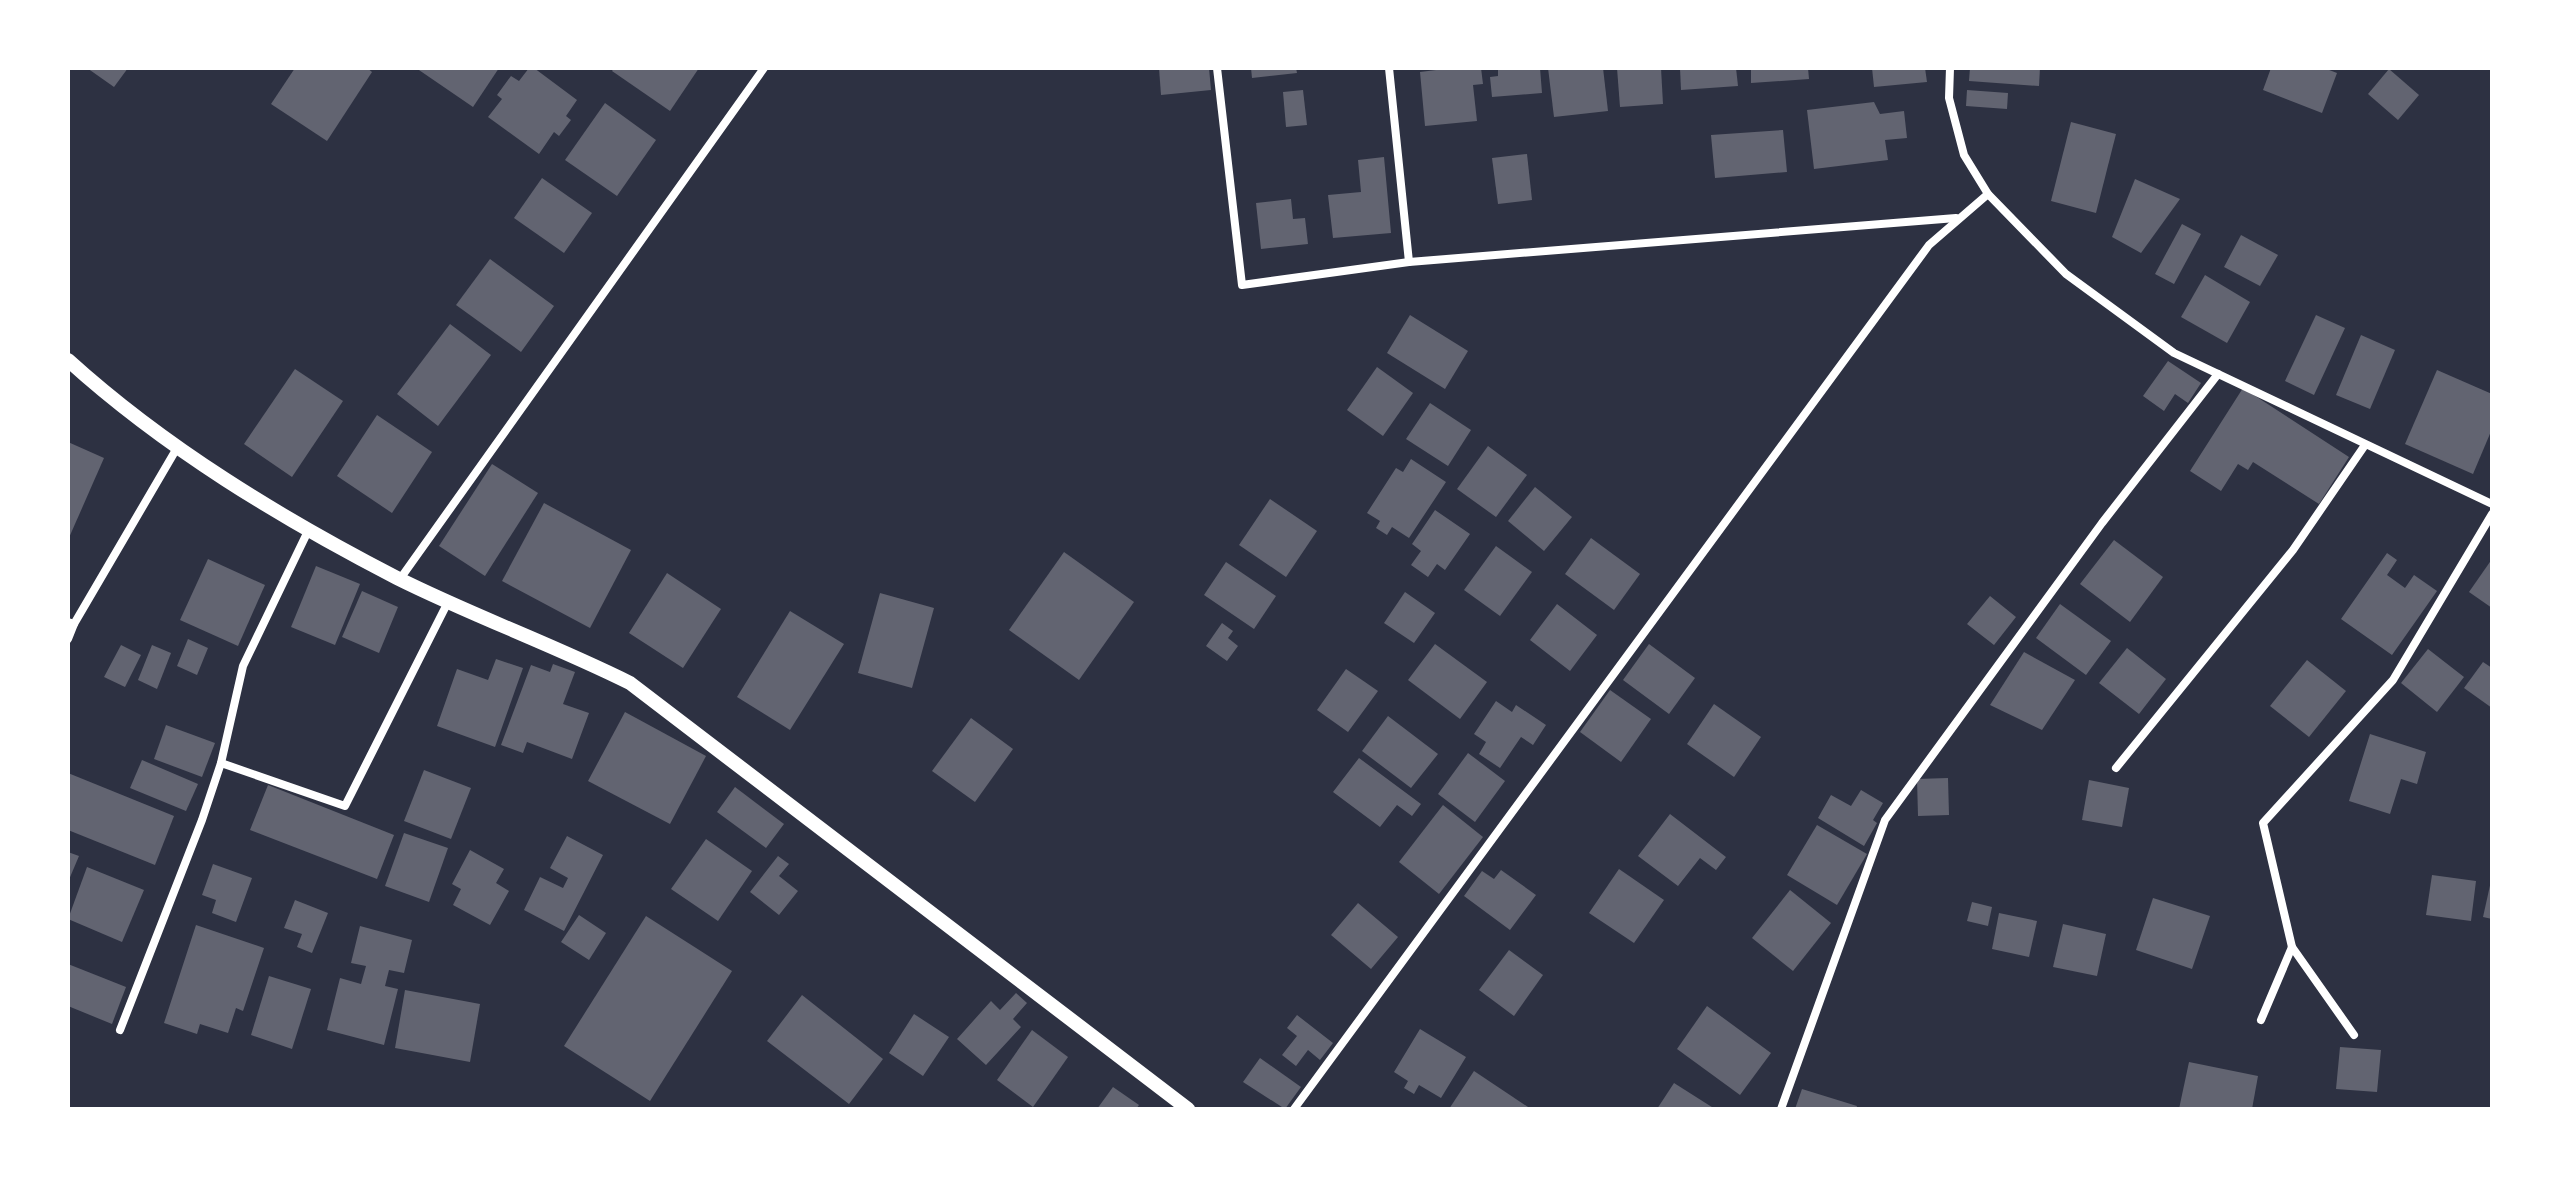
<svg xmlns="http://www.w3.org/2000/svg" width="2560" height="1177" font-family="Figtree,sans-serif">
	<rect width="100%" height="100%" fill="#2d3142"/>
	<!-- building -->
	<g fill="#626471">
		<polygon points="87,68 128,68 114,87"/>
		<polygon points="295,68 367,68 372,72 327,141 271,104"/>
		<polygon points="416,68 499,68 473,107"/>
		<polygon points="529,68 534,68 577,100 566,116 571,120 559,136 554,132 539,154 488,117 502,99 497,95 511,76 519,81"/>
		<polygon points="614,68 699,68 670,111 612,71"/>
		<polygon points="1159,68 1209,68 1211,90 1161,95"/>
		<polygon points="1251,68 1296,68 1297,73 1252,78"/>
		<polygon points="1452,68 1481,68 1483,84 1473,85 1477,121 1425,126 1420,72"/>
		<polygon points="1498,68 1540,68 1542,93 1492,97 1490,77 1498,76"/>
		<polygon points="1548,68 1603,68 1608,111 1554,117"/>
		<polygon points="1617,68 1661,68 1663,104 1620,107"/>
		<polygon points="1680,68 1736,68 1738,86 1681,90"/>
		<polygon points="1751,68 1808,68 1809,79 1751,83"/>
		<polygon points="1872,68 1925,68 1927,82 1874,87"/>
		<polygon points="1970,68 2040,68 2039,86 1969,81"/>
		<polygon points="2271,68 2324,68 2337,73 2322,113 2263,90"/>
		<polygon points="2389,69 2419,95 2398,120 2368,94"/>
		<polygon points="1303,90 1307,125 1286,127 1283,92"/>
		<polygon points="1967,90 2008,93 2007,109 1966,106"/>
		<polygon points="1874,102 1880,114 1904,111 1907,138 1885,140 1888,160 1814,169 1807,110"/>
		<polygon points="605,103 656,140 617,196 565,160"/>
		<polygon points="2071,122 2116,134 2096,213 2051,201"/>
		<polygon points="1783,130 1787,172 1715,178 1711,135"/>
		<polygon points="1527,154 1532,200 1498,204 1492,158"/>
		<polygon points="1384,157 1391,233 1333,238 1328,195 1361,192 1358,160"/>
		<polygon points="542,178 592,213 564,253 514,218"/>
		<polygon points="2135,179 2180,199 2141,253 2112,237"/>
		<polygon points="1291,199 1293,219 1305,218 1308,244 1261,249 1256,203"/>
		<polygon points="2182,224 2201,234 2174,284 2155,274"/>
		<polygon points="2241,235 2278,255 2260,286 2224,267"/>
		<polygon points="490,259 554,306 521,352 456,305"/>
		<polygon points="2205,275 2250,302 2227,343 2181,317"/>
		<polygon points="1410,315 1468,351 1445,389 1387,353"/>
		<polygon points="2316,315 2345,328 2314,395 2285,381"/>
		<polygon points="450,324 491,355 438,426 397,394"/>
		<polygon points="2361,335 2395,350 2370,409 2336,395"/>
		<polygon points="2168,361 2201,383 2188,403 2175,394 2164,411 2143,396"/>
		<polygon points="1377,367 1413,393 1383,436 1347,410"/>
		<polygon points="295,369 343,401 292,477 244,444"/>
		<polygon points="2437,370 2492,394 2492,429 2473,474 2405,444"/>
		<polygon points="2243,388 2349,457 2319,504 2253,462 2248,470 2238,464 2221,491 2190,471"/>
		<polygon points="1430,403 1471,430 1448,466 1406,439"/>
		<polygon points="377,415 432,452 392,513 337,476"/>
		<polygon points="68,442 104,458 68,540"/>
		<polygon points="1488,446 1527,475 1496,517 1457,489"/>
		<polygon points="1411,459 1446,482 1409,538 1392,527 1387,535 1376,528 1380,521 1367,513 1396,468 1403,472"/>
		<polygon points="492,464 538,493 485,576 439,546"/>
		<polygon points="1535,487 1572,517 1544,551 1508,521"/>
		<polygon points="1270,499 1317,531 1286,577 1239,545"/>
		<polygon points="544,503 631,550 590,628 502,581"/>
		<polygon points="1435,510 1470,534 1445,570 1437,564 1428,577 1411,565 1421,551 1412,544"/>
		<polygon points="1591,538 1640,574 1614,610 1565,574"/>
		<polygon points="2114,540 2163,577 2130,622 2080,584"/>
		<polygon points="1496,546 1532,572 1500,616 1464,590"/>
		<polygon points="1064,552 1134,602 1079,680 1009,630"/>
		<polygon points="2387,553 2397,560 2387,575 2405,588 2414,575 2437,591 2392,655 2341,619"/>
		<polygon points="208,559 265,585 238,646 180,620"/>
		<polygon points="2492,559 2492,608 2469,592"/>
		<polygon points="1226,562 1276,596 1254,629 1204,595"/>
		<polygon points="316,566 360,584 335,645 291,627"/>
		<polygon points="667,573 721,609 683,668 629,633"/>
		<polygon points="362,591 398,607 379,653 342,637"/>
		<polygon points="1405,592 1435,613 1414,643 1384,623"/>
		<polygon points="880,593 934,608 912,688 858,673"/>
		<polygon points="1990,596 2016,617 1994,645 1967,624"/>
		<polygon points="1557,604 1597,635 1570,671 1530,640"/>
		<polygon points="2060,604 2111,641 2086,675 2036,638"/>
		<polygon points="790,611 844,644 790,730 737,697"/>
		<polygon points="1222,623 1233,631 1228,638 1238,646 1227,661 1206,646"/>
		<polygon points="188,639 208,648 197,675 177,666"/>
		<polygon points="1435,644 1487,682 1460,719 1408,680"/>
		<polygon points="1649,644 1695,678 1669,714 1623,680"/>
		<polygon points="121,645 141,655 125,687 104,677"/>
		<polygon points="152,645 171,653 157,689 138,680"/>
		<polygon points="2127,648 2166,679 2139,714 2099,683"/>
		<polygon points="2428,649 2464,677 2437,712 2401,683"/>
		<polygon points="2024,652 2075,680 2042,730 1990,705"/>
		<polygon points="496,659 523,668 495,747 437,726 457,669 488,680"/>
		<polygon points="2307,660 2346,691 2309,737 2270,706"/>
		<polygon points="2483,662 2492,668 2492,708 2464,688"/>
		<polygon points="553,664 575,672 563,704 589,713 572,759 527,742 523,753 501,745 531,665 550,672"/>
		<polygon points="1346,669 1378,691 1348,732 1317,710"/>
		<polygon points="1610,690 1651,719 1621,762 1580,732"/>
		<polygon points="1496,701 1512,712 1516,705 1546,725 1533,745 1521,737 1500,768 1479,754 1486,742 1474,734"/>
		<polygon points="1714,704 1761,737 1734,777 1687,744"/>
		<polygon points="625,712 706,756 670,824 588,781"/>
		<polygon points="1388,716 1438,754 1411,788 1362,751"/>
		<polygon points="971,718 1013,749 975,802 932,771"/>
		<polygon points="166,725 215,743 202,777 154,759"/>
		<polygon points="2370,734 2426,752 2417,784 2401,779 2390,814 2349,801"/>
		<polygon points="1468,753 1505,781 1475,822 1438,794"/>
		<polygon points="1359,758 1421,804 1412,816 1397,805 1380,827 1333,792"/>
		<polygon points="142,760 198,784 186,811 130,788"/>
		<polygon points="424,770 471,788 451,839 404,821"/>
		<polygon points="68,773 174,816 155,865 68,830"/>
		<polygon points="1948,778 1949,815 1918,816 1917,779"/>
		<polygon points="2089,780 2129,788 2122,827 2082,820"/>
		<polygon points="268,785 394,835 377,879 250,830"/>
		<polygon points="735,787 784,824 766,848 717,812"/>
		<polygon points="1861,790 1883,803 1873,820 1877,823 1864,846 1818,818 1831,795 1851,806"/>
		<polygon points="1443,805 1483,837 1439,894 1399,862"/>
		<polygon points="1670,814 1726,857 1716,870 1700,858 1678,886 1638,856"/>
		<polygon points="1817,825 1867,854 1837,905 1787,875"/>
		<polygon points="404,833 448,848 429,902 385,886"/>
		<polygon points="567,836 603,855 564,931 524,910 540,877 563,888 568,878 550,868"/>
		<polygon points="706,839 752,871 718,921 671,889"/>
		<polygon points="470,850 504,869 496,883 509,891 490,925 453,905 461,889 452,884"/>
		<polygon points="68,852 79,856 68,882"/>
		<polygon points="778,856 789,864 779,876 798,891 779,915 750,892"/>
		<polygon points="213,864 252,878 236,922 212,913 216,900 202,895"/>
		<polygon points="87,867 144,890 122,942 68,919"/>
		<polygon points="1619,869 1664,900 1634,943 1589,913"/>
		<polygon points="1501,870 1536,895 1510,930 1464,896 1482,871 1494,879"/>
		<polygon points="2432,875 2476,881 2471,921 2426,915"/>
		<polygon points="2491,881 2492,882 2492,919 2483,917"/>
		<polygon points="1790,890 1831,923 1793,971 1752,938"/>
		<polygon points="2153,898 2210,916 2192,969 2136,950"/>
		<polygon points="295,900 328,913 312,953 297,947 302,934 284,928"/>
		<polygon points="1972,902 1992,907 1988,926 1967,921"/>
		<polygon points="1358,903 1398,937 1371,969 1331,935"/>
		<polygon points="1999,913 2037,921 2029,957 1992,949"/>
		<polygon points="579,915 606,933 589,960 561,942"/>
		<polygon points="646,916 732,971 650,1101 564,1046"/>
		<polygon points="2063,924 2106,934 2097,976 2053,967"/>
		<polygon points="196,925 264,948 243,1011 236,1008 228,1033 200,1024 197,1034 164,1023"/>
		<polygon points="360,926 412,940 404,973 389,970 385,986 398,989 384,1045 327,1030 340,978 361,984 366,966 351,963"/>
		<polygon points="1509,950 1543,975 1514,1016 1479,990"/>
		<polygon points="68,964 126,987 112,1024 68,1006"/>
		<polygon points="269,976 311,989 292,1049 251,1035"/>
		<polygon points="405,990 480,1004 470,1062 395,1048"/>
		<polygon points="1016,993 1027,1003 1013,1019 1021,1027 986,1065 957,1039 991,1001 1000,1010"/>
		<polygon points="802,995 883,1059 849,1104 767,1041"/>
		<polygon points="1707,1006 1771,1053 1740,1095 1677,1049"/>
		<polygon points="914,1014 949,1037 923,1076 889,1053"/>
		<polygon points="1297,1015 1333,1043 1320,1060 1308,1050 1296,1066 1282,1055 1297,1036 1287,1028"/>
		<polygon points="1420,1029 1466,1057 1441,1098 1419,1085 1414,1094 1404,1088 1408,1081 1394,1072"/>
		<polygon points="1032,1030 1068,1057 1033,1107 997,1080"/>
		<polygon points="2340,1047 2381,1050 2377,1092 2336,1089"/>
		<polygon points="1260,1058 1301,1087 1285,1109 1243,1082"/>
		<polygon points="2189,1062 2258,1076 2252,1109 2179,1109"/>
		<polygon points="1474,1071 1531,1109 1449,1109"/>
		<polygon points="1674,1083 1715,1109 1657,1109"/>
		<polygon points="1113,1087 1139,1105 1136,1109 1097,1109"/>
		<polygon points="1802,1089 1857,1106 1856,1109 1795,1109"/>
	</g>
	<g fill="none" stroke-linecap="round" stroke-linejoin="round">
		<!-- minor -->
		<g stroke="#fff" stroke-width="8">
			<polyline points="1217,68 1242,285 1409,262 1956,218"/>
			<polyline points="1389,68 1409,262"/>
			<polyline points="1950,68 1949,98 1964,155 1988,194 2066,274 2174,353 2492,504"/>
			<polyline points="400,579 764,68"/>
			<polyline points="68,622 74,624 177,448"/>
			<polyline points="68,639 74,624"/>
			<polyline points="221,763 345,806 449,600"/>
			<polyline points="2116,768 2293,550 2365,445"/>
			<polyline points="2292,947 2354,1035"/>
			<polyline points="2261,1020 2292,947 2263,823 2393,680 2492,514"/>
			<polyline points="120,1030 202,820 221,763 243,666 309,529"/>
			<polyline points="1294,1109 1929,245 1988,194"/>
			<polyline points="1781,1109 1885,820 2102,523 2218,374"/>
		</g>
		<!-- tertiary -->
		<path stroke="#fff" stroke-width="14" d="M68,360c97,88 213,158 329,218 76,38 157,67 233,105l558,426"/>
	</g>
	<!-- border -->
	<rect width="2560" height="1177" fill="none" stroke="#ffffff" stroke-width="140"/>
</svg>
